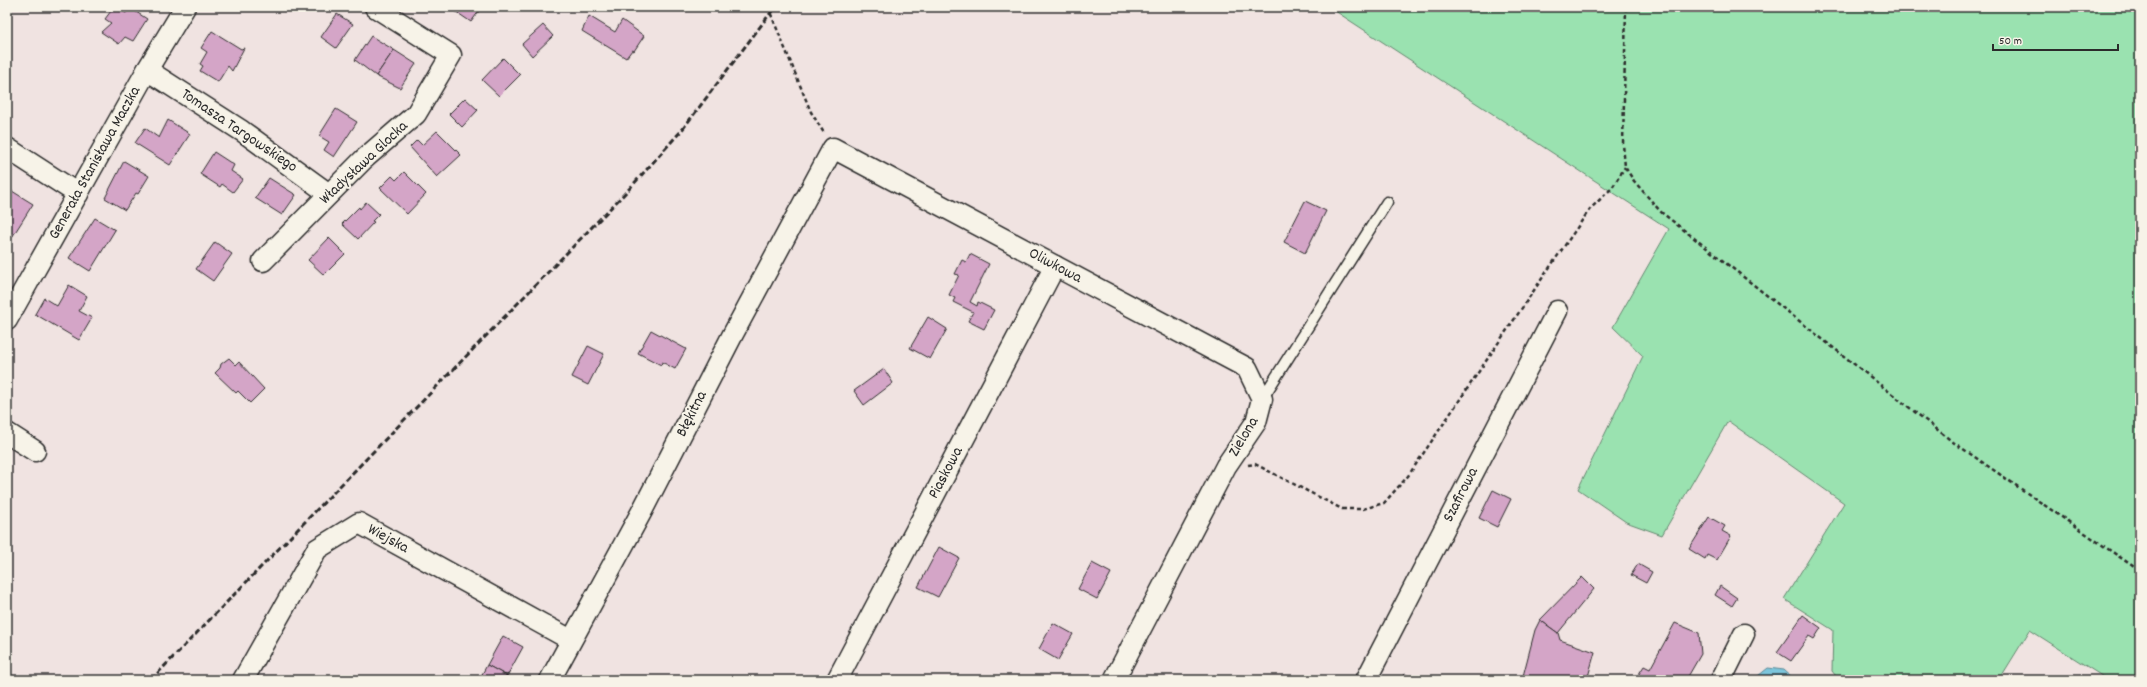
<svg xmlns="http://www.w3.org/2000/svg" width="2147" height="687" font-family="Dekko,sans-serif">
	<rect width="100%" height="100%" fill="#f0e3e1"/>
	<filter id="ink" filterUnits="userSpaceOnUse"><feTurbulence type="fractalNoise" baseFrequency=".025" numOctaves="2"/><feDisplacementMap in="SourceGraphic" scale="8" xChannelSelector="R" yChannelSelector="G"/><feConvolveMatrix kernelMatrix="1 2 1 2 8 2 1 2 1" color-interpolation-filters="sRGB"/></filter>
	<g filter="url(#ink)">
		<!-- green -->
		<polygon fill="#9ae2b0" stroke="#62866e" points="1329,7 2140,7 2140,680 2108,680 2030,630 1999,680 1839,680 1832,671 1833,630 1784,599 1844,503 1728,421 1662,535 1626,522 1578,489 1643,356 1613,327 1669,229"/>
		<!-- water -->
		<polygon fill="#7cc6dc" stroke="#5c8895" points="1768,668 1784,670 1795,680 1753,680"/>
		<!-- building -->
		<g fill="#d4a5c7" stroke="#2b2b2b">
			<polygon points="114,7 126,13 130,8 147,19 133,41 125,37 119,44 101,32 111,23 105,19"/>
			<polygon points="449,7 482,7 471,22"/>
			<polygon points="337,14 353,24 336,48 321,37"/>
			<polygon points="589,16 615,32 622,20 644,36 634,51 632,50 626,58 582,31"/>
			<polygon points="543,25 553,36 532,56 522,44"/>
			<polygon points="212,31 241,49 244,48 232,71 228,66 218,82 200,71 203,66 200,64 207,52 201,48"/>
			<polygon points="371,36 394,50 376,76 355,60"/>
			<polygon points="394,50 416,64 400,88 376,76"/>
			<polygon points="503,58 520,75 499,96 482,80"/>
			<polygon points="465,98 478,110 462,127 449,114"/>
			<polygon points="336,109 357,122 334,157 324,150 329,142 319,136"/>
			<polygon points="168,120 190,134 170,165 135,143 145,128 159,138"/>
			<polygon points="437,131 461,155 437,177 410,147 417,140 422,145"/>
			<polygon points="214,152 234,165 231,171 243,179 233,192 222,184 220,187 200,174"/>
			<polygon points="124,161 149,176 138,194 136,193 125,210 105,198"/>
			<polygon points="404,172 426,194 407,214 380,188 392,176 396,180"/>
			<polygon points="269,178 296,195 282,215 255,198"/>
			<polygon points="12,191 33,204 9,242 7,241 7,199"/>
			<polygon points="1305,201 1326,211 1305,253 1284,242"/>
			<polygon points="366,202 379,214 372,221 374,222 358,239 342,224 359,207 360,209"/>
			<polygon points="95,218 115,230 90,271 69,258"/>
			<polygon points="329,238 345,254 324,275 308,260"/>
			<polygon points="215,242 232,254 213,281 196,269"/>
			<polygon points="970,254 989,264 970,302 977,306 978,302 994,310 984,329 968,321 973,312 953,302 955,298 949,295 959,275 955,274 962,260 966,262"/>
			<polygon points="69,285 87,296 79,311 92,318 79,340 35,314 44,298 57,306"/>
			<polygon points="928,317 947,329 930,359 910,348"/>
			<polygon points="651,330 686,349 675,369 662,362 661,365 638,353"/>
			<polygon points="588,346 604,354 588,385 572,377"/>
			<polygon points="229,358 236,365 239,362 264,389 250,403 238,391 236,393 215,373 220,368 221,364"/>
			<polygon points="884,369 893,383 864,405 854,391"/>
			<polygon points="1493,490 1511,499 1497,527 1479,518"/>
			<polygon points="1709,517 1725,526 1722,531 1731,536 1717,560 1707,555 1705,559 1689,549"/>
			<polygon points="939,547 959,558 938,597 918,587"/>
			<polygon points="1092,563 1111,573 1097,599 1078,589"/>
			<polygon points="1638,564 1652,572 1646,583 1631,575"/>
			<polygon points="1582,577 1594,589 1558,633 1540,620"/>
			<polygon points="1720,586 1737,598 1732,606 1715,595"/>
			<polygon points="1803,615 1821,628 1814,639 1809,636 1791,661 1777,652"/>
			<polygon points="1540,620 1558,633 1560,640 1595,652 1587,680 1522,680 1535,630"/>
			<polygon points="1053,623 1073,634 1058,660 1039,649"/>
			<polygon points="1675,623 1699,633 1701,654 1686,680 1635,680 1644,666 1650,669"/>
			<polygon points="503,636 523,647 507,676 487,665"/>
			<polygon points="487,665 507,676 505,680 479,680"/>
			<polygon points="1405,674 1416,680 1402,680"/>
		</g>
		<g fill="none" stroke-linecap="round" stroke-linejoin="round">
			<!-- service casing -->
			<g stroke="#2b2b2b" stroke-width="13">
				<polyline id="service" points="1262,399 1387,202"/>
			</g>
			<!-- minor casing -->
			<g stroke="#2b2b2b" stroke-width="23">
				<g id="minor">
					<polyline points="147,70 242,131 329,194"/>
					<polyline points="7,148 78,194"/>
					<polyline points="263,261 364,159 416,114 451,55 375,7"/>
					<polyline points="7,320 147,70 185,7"/>
					<polyline points="7,433 35,451"/>
					<polyline points="243,680 317,549 359,523 571,640"/>
					<polyline points="550,680 642,511 733,334 833,148 1247,368 1262,399 1256,422 1226,466 1114,680"/>
					<polyline points="837,680 1055,266"/>
					<polyline points="1366,680 1557,311"/>
					<polyline points="1721,680 1744,634"/>
				</g>
			</g>
			<!-- path -->
			<g stroke="#2b2b2b" stroke-width="2.5" stroke-dasharray="4 3" stroke-linecap="butt">
				<polyline points="768,7 811,112 824,133"/>
				<polyline points="1626,7 1623,144 1625,167 1634,181 1661,212 1953,442 2140,571"/>
				<polyline points="1248,465 1255,464 1342,509 1363,509 1384,503 1408,476 1543,277 1590,209 1612,188 1625,167"/>
			</g>
			<!-- service -->
			<use href="#service" stroke="#f7f3e8" stroke-width="10"/>
			<!-- minor -->
			<use href="#minor" stroke="#f7f3e8" stroke-width="20"/>
			<!-- rail -->
			<polyline stroke="#2b2b2b" stroke-width="3" stroke-dasharray="6 3" stroke-linecap="butt" points="151,680 630,188 682,130 775,7"/>
		</g>
	</g>
	<g text-anchor="middle" dominant-baseline="central" stroke-width="4" stroke-linejoin="round" paint-order="stroke">
		<!-- street labels -->
		<g font-size="16" fill="#2b2b2b" stroke="#f7f3e8">
			<text transform="translate(239 131) rotate(34)">Tomasza Targowskiego</text>
			<text transform="translate(95 163) rotate(-61)">Generała Stanisława Maczka</text>
			<text transform="translate(364 163) rotate(-43)">Władysława Glocka</text>
			<text transform="translate(1055 266) rotate(28)">Oliwkowa</text>
			<text transform="translate(692 414) rotate(-63)">Błękitna</text>
			<text transform="translate(1244 437) rotate(-59)">Zielona</text>
			<text transform="translate(946 473) rotate(-62)">Piaskowa</text>
			<text transform="translate(1461 495) rotate(-63)">Szafirowa</text>
			<text transform="translate(388 539) rotate(29)">Wiejska</text>
		</g>
	</g>
	<!-- margin -->
	<rect width="2147" height="687" fill="none" stroke="#f7f3e8" stroke-width="24"/>
	<rect x="12" y="12" width="2123" height="663" fill="none" stroke="#2b2b2b" stroke-width="1.5" filter="url(#ink)"/>
	<!-- scale -->
	<path d="M1993 44v6h125v-6" fill="none" stroke="#2b2b2b" stroke-width="2"/>
	<text x="1999" y="44" font-size="12" fill="#2b2b2b" stroke="#f7f3e8" stroke-width="3" paint-order="stroke">50 m</text>
</svg>
